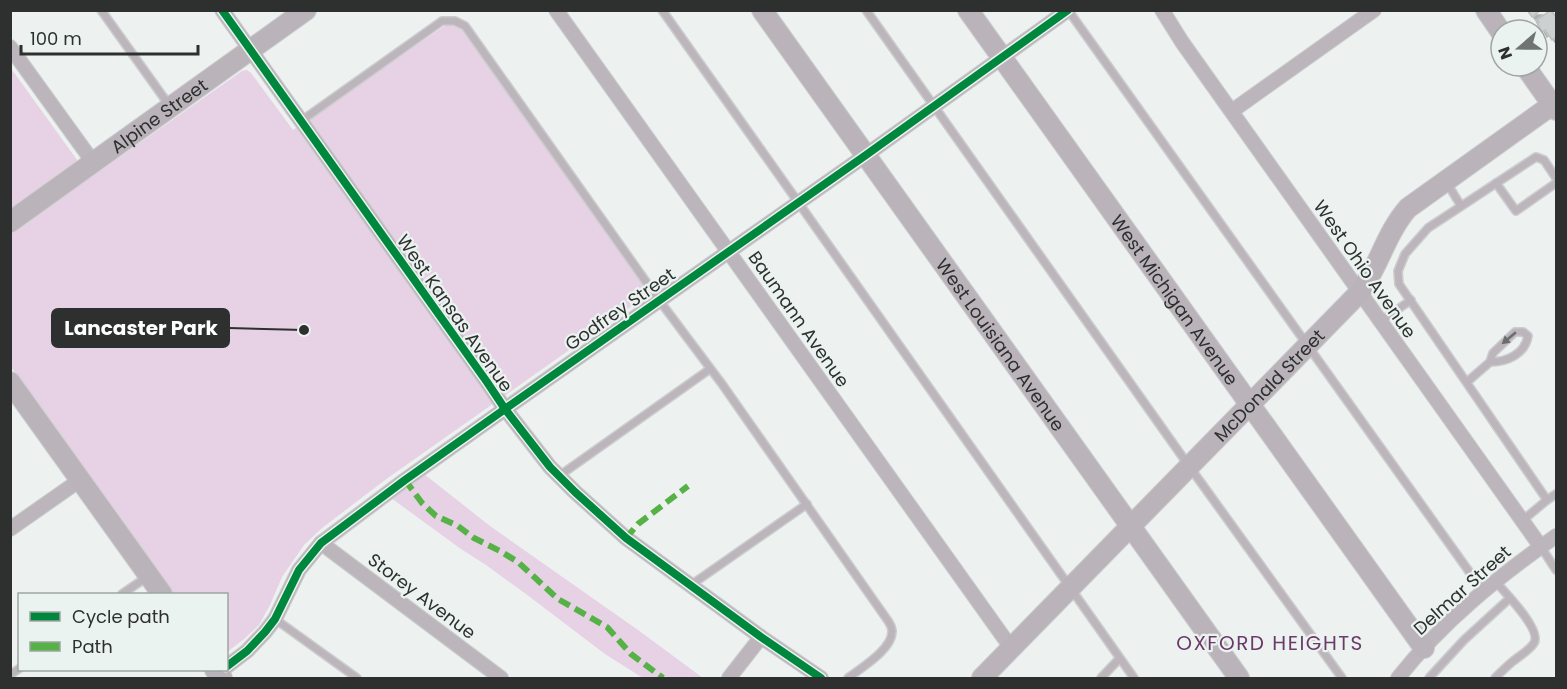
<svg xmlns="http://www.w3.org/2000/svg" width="1567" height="689" font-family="Poppins,sans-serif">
	<defs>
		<filter id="shadow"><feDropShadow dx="5" dy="5" stdDeviation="0" flood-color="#0004"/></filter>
	</defs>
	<rect width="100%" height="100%" fill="#edf1f0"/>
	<!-- green -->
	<g fill="#e6d1e5">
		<polygon points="453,24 459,26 650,293 385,480 322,528 304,545 282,577 270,605 259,625 244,639 227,652 226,594 173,594 11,367 10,67 90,178 242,71 247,70 251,73 293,130 446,25"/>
		<polygon points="424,474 490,526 638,630 703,678 643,678 605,654 526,594 486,565 461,549 387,495"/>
	</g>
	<!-- building -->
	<g fill="#cdd0d0" stroke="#bbbebd" stroke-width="1.5" filter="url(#shadow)">
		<polygon points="1527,10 1541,10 1532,17"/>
		<polygon points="1551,10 1556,17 1556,37 1552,40 1545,30 1542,32 1537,23 1539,22 1537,20"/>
	</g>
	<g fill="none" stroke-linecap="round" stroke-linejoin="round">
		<!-- lane casing -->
		<g stroke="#cbcdcd" stroke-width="10">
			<g id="lane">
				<polyline points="101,10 169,105"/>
				<polyline points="662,10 798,202 1134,678"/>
				<polyline points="866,10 1189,466 1342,678"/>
				<polyline points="1068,10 1483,591"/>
				<path d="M301,121l141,-100h13l10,5 194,274 63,84 164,234c3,4 6,9 6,13 1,18 -31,37 -44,47"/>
				<polyline points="1447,183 1461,206"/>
				<polyline points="1496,183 1516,211 1556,183"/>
				<polyline points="1381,321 1411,300"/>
				<path d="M1467,382l23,-20 3,-9 22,-21h8l5,4c-3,18 -21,26 -38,26"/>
				<polyline points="559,476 710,369"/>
				<polyline points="1547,500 1556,494"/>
				<polyline points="1522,521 1547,500 1399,284 1398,271 1405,254 1428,228 1536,157 1544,160 1556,178"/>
				<polyline points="1541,547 1556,570"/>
				<path d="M1495,581c9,10 47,49 39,62 -5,8 -15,13 -22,19 -6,5 -11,10 -17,16"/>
				<polyline points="691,585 807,504"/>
				<polyline points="122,594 147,577"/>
				<polyline points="275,619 357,678"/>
				<polyline points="10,675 20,668"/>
				<polyline points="1101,678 1119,659"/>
				<polyline points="1429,678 1464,640 1510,598"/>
			</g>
		</g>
		<!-- street casing -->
		<g stroke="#cbcdcd" stroke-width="16">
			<g id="street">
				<polyline points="222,10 487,382 505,409 550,467 575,492 626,538 761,637 821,678"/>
				<polyline points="556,10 1012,649"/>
				<polyline points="1162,10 1182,42 1541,547"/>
				<polyline points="10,47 93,162"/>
				<polyline points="1232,111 1374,10"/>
				<polyline points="10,529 80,480"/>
				<polyline points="321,543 501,678"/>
				<polyline points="226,667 247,651 265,632 275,619 299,570 321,543 405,480 505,409 866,155 1068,10"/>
				<polyline points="729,678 761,637"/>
				<path d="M1398,678c45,-57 100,-101 158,-142"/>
			</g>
		</g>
		<!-- secondary casing -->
		<g stroke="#cbcdcd" stroke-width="22">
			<g id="secondary">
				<path id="s1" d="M762,10l477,668"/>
				<path id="s2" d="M968,10l456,638"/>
				<polyline points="1486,10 1501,32"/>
				<polyline points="1525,66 1556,110"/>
				<path id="s3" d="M10,222l296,-212"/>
				<polyline points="10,382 162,594"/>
				<polyline points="215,670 222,678"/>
				<path id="s4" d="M982,678l378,-386c19,-26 26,-59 48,-84l148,-106"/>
			</g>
		</g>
		<!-- lane -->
		<use href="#lane" stroke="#bcb5bb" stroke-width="7"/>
		<!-- street -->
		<use href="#street" stroke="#bcb5bb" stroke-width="14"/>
		<!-- secondary -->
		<use href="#secondary" stroke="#bbb3ba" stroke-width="20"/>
		<!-- quiet -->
		<g stroke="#56b246" stroke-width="6" stroke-dasharray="12 6" stroke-linecap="butt">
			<polyline points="405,480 422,503 436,516 458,526 474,538 500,551 518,562 558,599 607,627 631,654 663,678"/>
			<polyline points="626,538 638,524 688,486"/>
		</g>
		<!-- cycleway casing -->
		<g stroke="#ebf3f1" stroke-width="11">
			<g id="cycleway">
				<polyline points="222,10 487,382 505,409 550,467 575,492 626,538 761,637 821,678"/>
				<polyline points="226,667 247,651 265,632 275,619 299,570 321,543 405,480 505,409 866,155 1068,10"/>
			</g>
		</g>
		<!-- cycleway -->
		<use href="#cycleway" stroke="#00873e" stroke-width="8"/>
	</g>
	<!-- one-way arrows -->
	<defs><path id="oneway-solid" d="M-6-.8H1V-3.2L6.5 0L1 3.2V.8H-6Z" transform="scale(1.5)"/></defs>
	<use fill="#6d6c6e" href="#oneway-solid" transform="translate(1509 338) rotate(140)"/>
	<g text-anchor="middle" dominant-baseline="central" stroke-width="4.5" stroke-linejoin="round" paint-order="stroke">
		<!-- street labels -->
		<g font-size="18" fill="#2d302f" stroke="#ebf3f1">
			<text stroke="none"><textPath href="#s3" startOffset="183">Alpine Street</textPath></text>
			<text transform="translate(1365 269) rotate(55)">West Ohio Avenue</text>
			<text stroke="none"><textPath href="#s2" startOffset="356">West Michigan Avenue</textPath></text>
			<text transform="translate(620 309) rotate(-35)">Godfrey Street</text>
			<text transform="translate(455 313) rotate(55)">West Kansas Avenue</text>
			<text transform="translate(799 319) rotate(55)">Baumann Avenue</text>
			<text stroke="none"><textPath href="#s1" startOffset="411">West Louisiana Avenue</textPath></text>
			<text stroke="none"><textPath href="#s4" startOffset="410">McDonald Street</textPath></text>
			<text transform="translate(1462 590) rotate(-42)">Delmar Street</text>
			<text transform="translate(422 596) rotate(37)">Storey Avenue</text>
		</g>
		<!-- neighbourhood labels -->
		<g font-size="20" letter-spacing="1.5" fill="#6d3969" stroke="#ebf3f1">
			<text x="1270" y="643">OXFORD HEIGHTS</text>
		</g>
	</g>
	<!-- callouts -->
	<path fill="none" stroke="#2d302f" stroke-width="2" d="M304 330L229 328"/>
	<circle fill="#2d302f" stroke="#ebf3f1" stroke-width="2" cx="304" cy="330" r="6"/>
	<rect fill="#2d302f" stroke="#2d302f" stroke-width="2" x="52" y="309" width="177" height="38" rx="6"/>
	<g font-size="20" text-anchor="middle" font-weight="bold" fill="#fff">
		<text x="141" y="335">Lancaster Park</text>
	</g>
	<!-- border -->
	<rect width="1567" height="689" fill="none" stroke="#2d302f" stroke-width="24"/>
	<!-- legend -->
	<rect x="18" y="593" width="210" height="78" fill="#ebf3f1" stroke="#9fa5a3" stroke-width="1.5"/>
	<rect x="30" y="612" width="30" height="9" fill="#00873e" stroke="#9fa5a3" stroke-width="1.5"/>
	<text x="72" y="623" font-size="18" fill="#2d302f">Cycle path</text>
	<rect x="30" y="642" width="30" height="9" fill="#56b246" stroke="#9fa5a3" stroke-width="1.5"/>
	<text x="72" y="653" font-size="18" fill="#2d302f">Path</text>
	<!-- north arrow -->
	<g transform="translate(1519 48) rotate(250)"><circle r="28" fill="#ebf3f1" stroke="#9fa5a3" stroke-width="1.5"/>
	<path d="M0-4.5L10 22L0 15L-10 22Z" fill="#707473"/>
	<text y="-9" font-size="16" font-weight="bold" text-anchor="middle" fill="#2d302f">N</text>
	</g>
	<!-- scale -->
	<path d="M21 45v9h177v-9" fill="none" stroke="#2d302f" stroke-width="3"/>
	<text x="30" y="45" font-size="18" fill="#2d302f" stroke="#ebf3f1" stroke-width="4.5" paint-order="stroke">100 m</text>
</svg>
